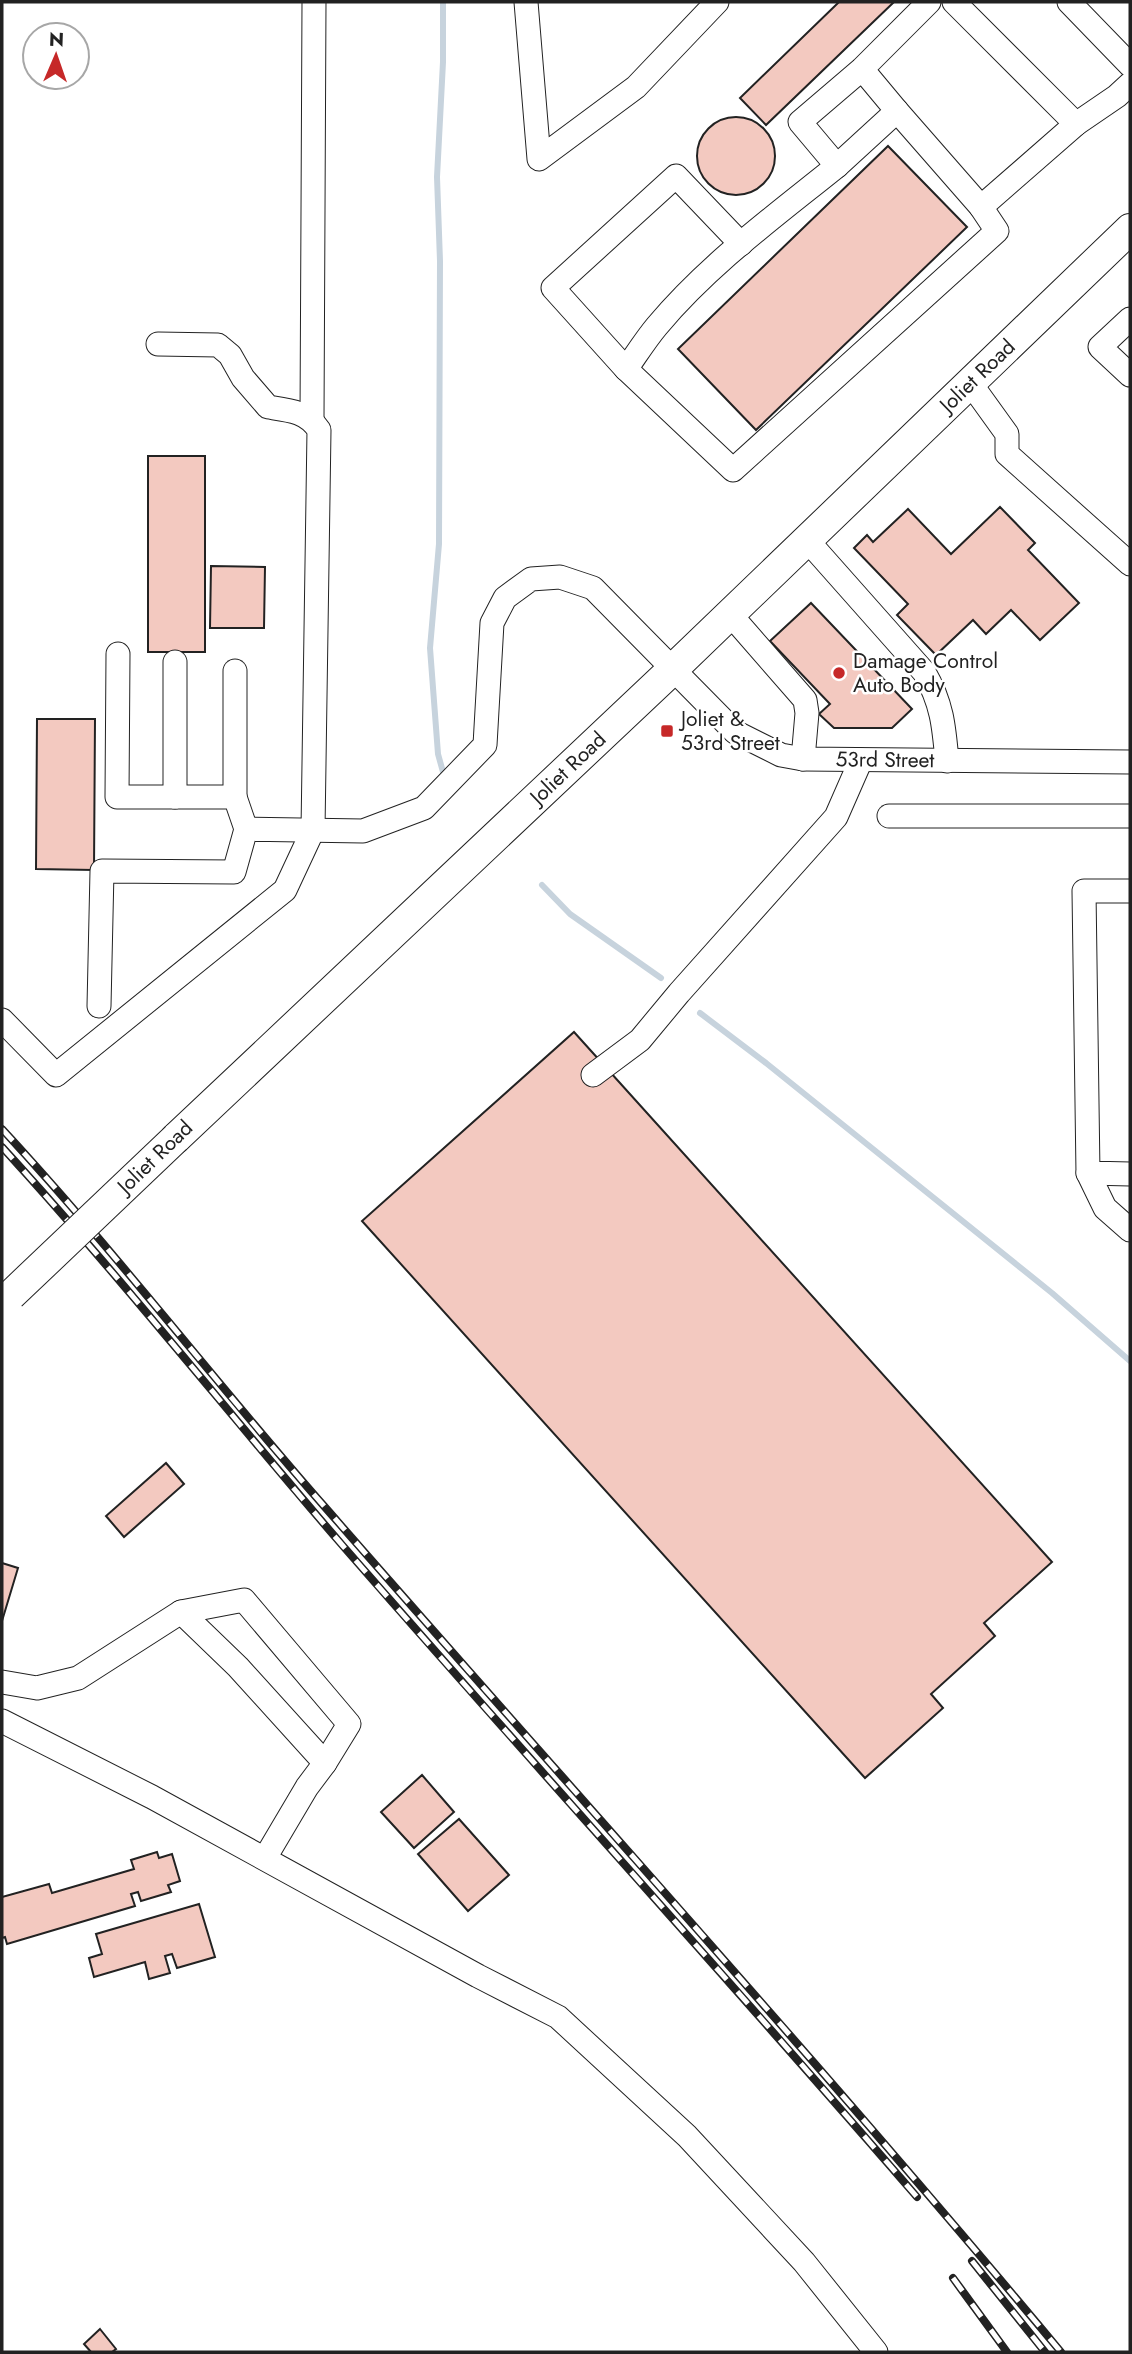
<svg xmlns="http://www.w3.org/2000/svg" width="1132" height="2354" font-family="Jost,sans-serif">
	<rect width="100%" height="100%" fill="#fff"/>
	<g fill="none" stroke-linecap="round" stroke-linejoin="round">
		<!-- stream -->
		<g stroke="#c7d3dd" stroke-width="6">
			<polyline points="443,2 443,62 437,177 440,261 439,544 430,648 438,754 443,772"/>
			<polyline points="542,885 570,914 661,978"/>
			<polyline points="700,1013 766,1063 1052,1293 1130,1361"/>
		</g>
	</g>
	<!-- building -->
	<g fill="#f3c9c0" stroke="#222" stroke-width="2">
		<polygon points="839,2 894,2 766,125 740,98"/>
		<circle cx="736" cy="156" r="39"/>
		<polygon points="888,146 967,227 756,430 678,349"/>
		<rect x="148" y="456" width="57" height="196"/>
		<polygon points="1000,507 1035,543 1028,550 1079,603 1040,640 1011,610 986,634 973,620 936,655 897,615 908,604 854,548 867,535 873,542 908,509 951,554"/>
		<polygon points="211,566 265,567 264,628 210,628"/>
		<polygon points="811,603 912,709 892,728 834,728 819,714 830,704 770,641"/>
		<polygon points="37,719 95,719 94,870 36,869"/>
		<polygon points="574,1032 1052,1562 984,1623 995,1636 931,1694 943,1708 865,1778 362,1221"/>
		<polygon points="166,1463 184,1484 124,1537 106,1516"/>
		<polygon points="2,1563 18,1568 2,1621"/>
		<polygon points="422,1775 454,1812 414,1848 381,1812"/>
		<polygon points="459,1819 509,1875 468,1911 418,1854"/>
		<polygon points="157,1852 159,1858 172,1854 180,1881 168,1885 171,1892 141,1901 138,1892 131,1894 135,1906 7,1944 5,1937 2,1938 2,1897 49,1884 52,1893 134,1869 131,1860"/>
		<polygon points="199,1904 215,1957 177,1968 172,1954 165,1956 170,1973 149,1979 145,1962 94,1977 89,1958 102,1954 96,1934"/>
		<polygon points="100,2329 116,2349 112,2352 91,2352 84,2344"/>
	</g>
	<g fill="none" stroke-linecap="round" stroke-linejoin="round">
		<!-- minor casing -->
		<g stroke="#222" stroke-width="25">
			<g id="minor">
				<polyline points="526,2 539,159 636,87 717,2"/>
				<polyline points="954,2 1076,124"/>
				<polyline points="1069,2 1130,65"/>
				<polyline points="862,69 897,111 837,166 800,122 862,69 929,2"/>
				<polyline points="897,111 981,207 1076,124 1117,96 1130,84"/>
				<path d="M837,166c-62,50 -128,98 -180,160 -11,13 -21,29 -31,43l107,101 264,-239 -16,-24"/>
				<polyline points="1130,319 1100,347 1130,375"/>
				<polyline points="626,369 553,288 676,176 741,244"/>
				<polyline points="971,384 1007,434 1007,454 1130,564"/>
				<polyline points="312,419 314,2"/>
				<path d="M807,540l117,132c18,31 20,54 23,89"/>
				<polyline points="730,614 805,700 807,713 803,759"/>
				<polyline points="118,654 117,797 235,797 246,829"/>
				<polyline points="175,797 175,662"/>
				<polyline points="235,797 235,671"/>
				<polyline points="889,816 1130,816"/>
				<polyline points="1130,891 1084,891 1088,1173 1130,1174"/>
				<path id="s1" d="M99,1006l3,-135 132,1 12,-43 117,2 61,-23 61,-63 7,-122 13,-25 26,-19 29,-2 33,11 142,144 46,23 22,4 327,3"/>
				<path d="M2,1020l54,55 229,-185 28,-60 6,-400c-12,-19 -31,-20 -51,-23l-25,-29 -13,-23 -12,-10 -60,-1"/>
				<polyline points="593,1075 640,1040 679,993 836,817 861,760"/>
				<polyline points="1088,1173 1105,1208 1130,1230"/>
				<polyline points="181,1612 244,1600 349,1724 325,1763"/>
				<polyline points="2,1682 37,1688 78,1678 181,1612 238,1667 325,1763 307,1787 265,1858"/>
				<polyline points="2,1721 152,1797 478,1976 558,2017 687,2136 804,2262 876,2352"/>
			</g>
		</g>
		<!-- major casing -->
		<g stroke="#222" stroke-width="32">
			<g id="major">
				<path id="s2" d="M176,1138l497,-469 457,-440"/>
			</g>
		</g>
		<!-- minor -->
		<use href="#minor" stroke="#fff" stroke-width="23"/>
		<!-- major -->
		<use href="#major" stroke="#fff" stroke-width="30"/>
		<!-- rail casing -->
		<g stroke="#222" stroke-width="8">
			<g id="rail">
				<path d="M2,1129c112,121 213,253 322,377 246,282 498,559 737,846"/>
				<path d="M2,1147c118,129 227,267 341,399 190,218 385,432 574,651"/>
				<polyline points="972,2261 1045,2352"/>
				<polyline points="953,2278 1007,2352"/>
			</g>
		</g>
		<!-- rail -->
		<use href="#rail" stroke="#fff" stroke-width="5" stroke-dasharray="16" stroke-linecap="butt"/>
		<!-- major-bridge casing -->
		<g stroke="#222" stroke-width="32" stroke-linecap="butt">
			<polyline id="major-bridge" points="11,1295 176,1138"/>
		</g>
		<!-- major-bridge -->
		<use href="#major-bridge" stroke="#fff" stroke-width="30"/>
	</g>
	<!-- markers -->
	<g fill="#c62828" stroke="#fff" stroke-width="2.5">
		<circle cx="839" cy="673" r="7"/>
		<rect x="660" y="724" width="14" height="14" rx="3.5"/>
	</g>
	<g text-anchor="middle" dominant-baseline="central" stroke-width="5" stroke-linejoin="round" paint-order="stroke">
		<!-- street labels -->
		<g font-size="21" fill="#222" stroke="#fff">
			<text stroke="none"><textPath href="#s2" startOffset="1106">Joliet Road</textPath></text>
			<text stroke="none"><textPath href="#s1" startOffset="1186">53rd Street</textPath></text>
			<text stroke="none"><textPath href="#s2" startOffset="539">Joliet Road</textPath></text>
			<text transform="translate(155 1157) rotate(-44)">Joliet Road</text>
		</g>
		<!-- poi labels -->
		<g font-size="21" fill="#222" stroke="#fff" text-anchor="start">
			<text x="853" y="661">Damage Control<tspan x="853" dy="24">Auto Body</tspan></text>
			<text x="681" y="719">Joliet &amp;<tspan x="681" dy="24">53rd Street</tspan></text>
		</g>
	</g>
	<!-- border -->
	<rect width="1132" height="2354" fill="none" stroke="#222222" stroke-width="7"/>
	<!-- north arrow -->
	<g transform="translate(56 56) rotate(2)"><circle r="33" fill="#ffffff" stroke="#a7a7a7" stroke-width="2"/>
	<path d="M0-5L12 26L0 18L-12 26Z" fill="#c62828"/>
	<text y="-10" font-size="19" font-weight="bold" text-anchor="middle" fill="#222222">N</text>
	</g>
</svg>
